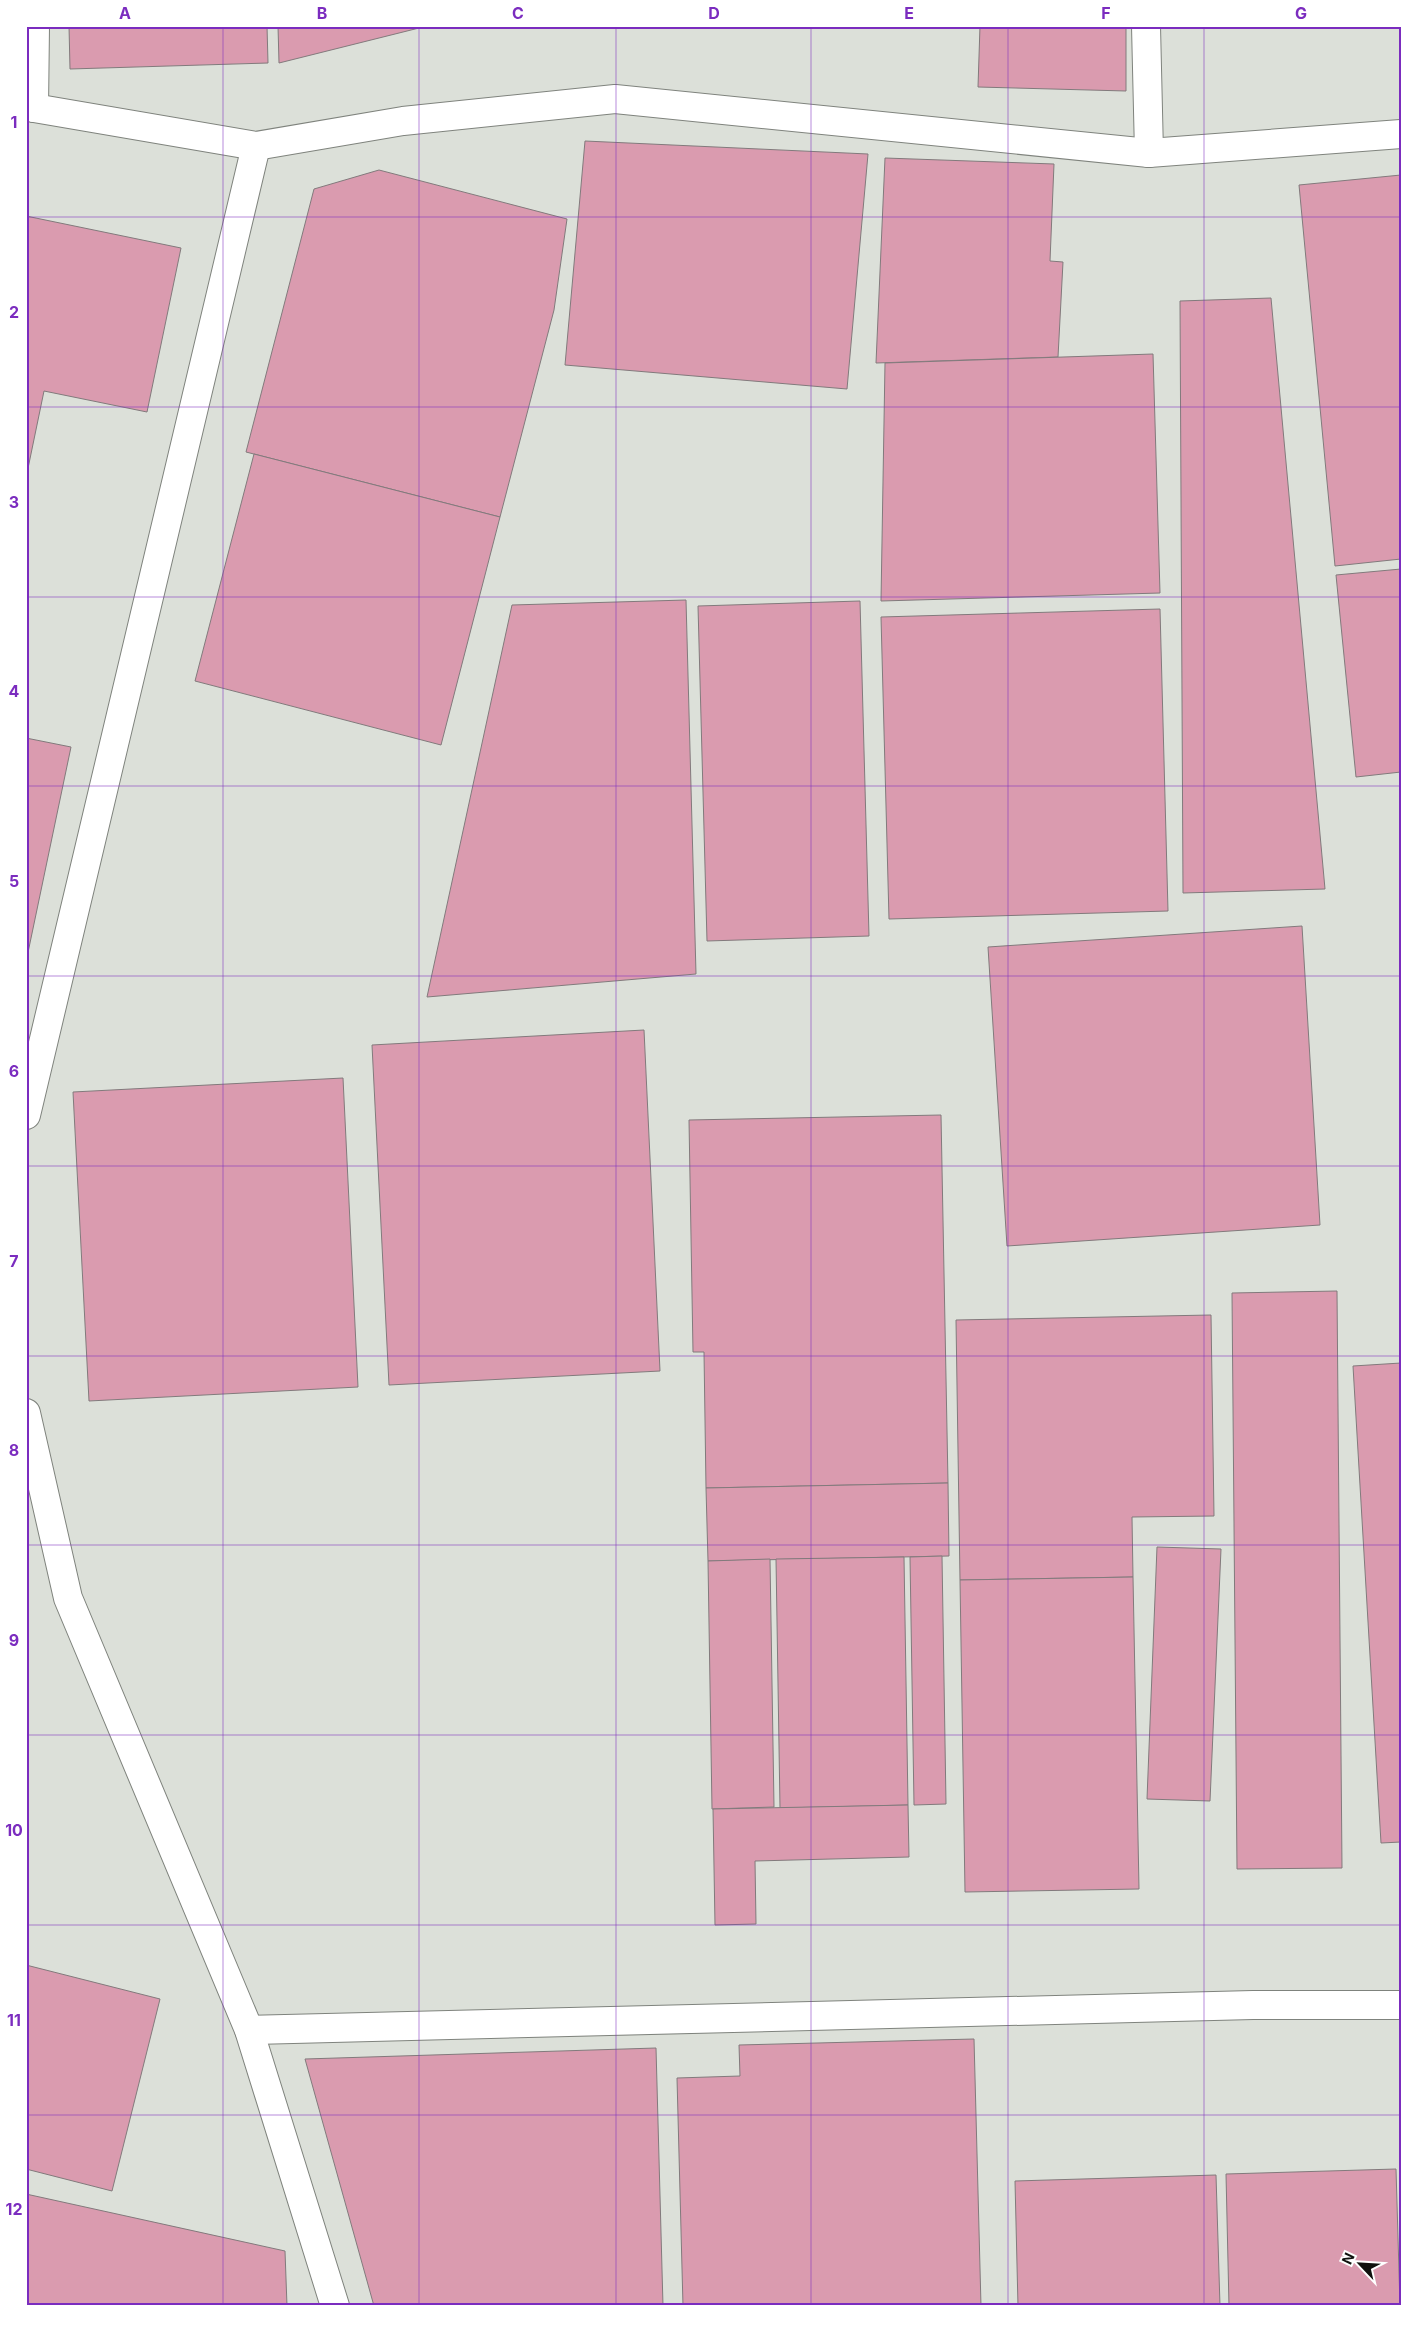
<svg xmlns="http://www.w3.org/2000/svg" width="1427" height="2332" font-family="Inter,sans-serif">
	<rect width="100%" height="100%" fill="#dce0d9"/>
	<!-- building -->
	<g fill="#da9baf" stroke="#827a7c">
		<polygon points="69,26 267,26 268,63 70,69"/>
		<polygon points="278,26 427,26 279,63"/>
		<polygon points="980,26 1126,26 1126,91 978,87"/>
		<polygon points="585,141 868,154 847,389 565,365"/>
		<polygon points="885,158 1054,164 1050,261 1063,262 1058,357 876,363"/>
		<polygon points="379,170 567,219 554,310 500,517 246,452 314,189"/>
		<polygon points="1401,175 1401,559 1335,566 1299,185"/>
		<polygon points="26,216 181,248 147,412 44,391 26,478"/>
		<polygon points="1271,298 1325,889 1183,893 1180,301"/>
		<polygon points="1153,354 1160,593 881,601 885,363"/>
		<polygon points="254,454 500,517 441,745 195,681"/>
		<polygon points="1401,569 1401,772 1356,777 1336,575"/>
		<polygon points="686,600 696,974 427,997 512,605"/>
		<polygon points="860,601 869,936 707,941 698,606"/>
		<polygon points="1160,609 1168,911 889,919 881,617"/>
		<polygon points="26,738 71,747 26,962"/>
		<polygon points="1302,926 1320,1225 1007,1246 988,947"/>
		<polygon points="644,1030 660,1371 389,1385 372,1045"/>
		<polygon points="343,1078 358,1387 89,1401 73,1092"/>
		<polygon points="941,1115 948,1483 706,1488 704,1352 693,1352 689,1120"/>
		<polygon points="1337,1291 1342,1868 1237,1869 1232,1293"/>
		<polygon points="1211,1315 1214,1516 1132,1517 1133,1577 960,1580 956,1320"/>
		<polygon points="1401,1363 1401,1842 1381,1843 1353,1366"/>
		<polygon points="948,1483 949,1556 708,1561 706,1488"/>
		<polygon points="1157,1547 1221,1549 1210,1801 1147,1799"/>
		<polygon points="942,1556 946,1804 914,1805 910,1557"/>
		<polygon points="904,1557 908,1805 780,1808 776,1559"/>
		<polygon points="770,1559 774,1807 712,1809 708,1561"/>
		<polygon points="1133,1577 1139,1889 965,1892 960,1580"/>
		<polygon points="908,1805 909,1857 755,1861 756,1924 715,1925 713,1809"/>
		<polygon points="26,1965 160,1999 112,2191 26,2169"/>
		<polygon points="974,2039 981,2306 683,2306 677,2078 740,2076 739,2045"/>
		<polygon points="656,2048 663,2306 374,2306 305,2059"/>
		<polygon points="1396,2169 1400,2306 1229,2306 1226,2174"/>
		<polygon points="1216,2175 1220,2306 1018,2306 1015,2181"/>
		<polygon points="26,2194 285,2251 287,2306 26,2306"/>
	</g>
	<g fill="none" stroke-linecap="round" stroke-linejoin="round">
		<!-- minor casing -->
		<g stroke="#7f837d" stroke-width="30">
			<g id="minor">
				<polyline points="1146,26 1149,153"/>
				<polyline points="26,105 34,108 256,146 403,121 615,99 1149,153 1401,134"/>
				<polyline points="34,108 35,26"/>
				<polyline points="26,1115 256,146"/>
				<polyline points="26,1413 68,1598 249,2030 335,2306"/>
				<polyline points="249,2030 1253,2005 1401,2005"/>
			</g>
		</g>
		<!-- minor -->
		<use href="#minor" stroke="#fff" stroke-width="28"/>
	</g>
	<!-- grid -->
	<path fill="none" stroke="#7b2cbf" stroke-width="1" stroke-opacity="0.55" d="M223,26v2280M419,26v2280M616,26v2280M811,26v2280M1008,26v2280M1204,26v2280M26,217h1375M26,407h1375M26,597h1375M26,786h1375M26,976h1375M26,1166h1375M26,1356h1375M26,1545h1375M26,1735h1375M26,1925h1375M26,2115h1375"/>
	<!-- border -->
	<rect width="1427" height="2332" fill="none" stroke="#ffffff" stroke-width="55"/>
	<!-- north arrow -->
	<g transform="translate(1360 2264) rotate(295)" stroke="#ffffff" stroke-width="4" paint-order="stroke">
	<path d="M0-4L9 19L0 12L-9 19Z" fill="#0f110e"/>
	<text y="-8" font-size="14" font-weight="bold" text-anchor="middle" fill="#0f110e">N</text>
	</g>
	<rect x="28" y="28" width="1372" height="2276" fill="none" stroke="#7b2cbf" stroke-width="2"/>
	<g font-size="16" text-anchor="middle" font-weight="bold" fill="#7b2cbf">
		<text x="125" y="19">A</text>
		<text x="322" y="19">B</text>
		<text x="518" y="19">C</text>
		<text x="714" y="19">D</text>
		<text x="909" y="19">E</text>
		<text x="1106" y="19">F</text>
		<text x="1301" y="19">G</text>
		<text x="14" y="128">1</text>
		<text x="14" y="318">2</text>
		<text x="14" y="508">3</text>
		<text x="14" y="697">4</text>
		<text x="14" y="887">5</text>
		<text x="14" y="1077">6</text>
		<text x="14" y="1267">7</text>
		<text x="14" y="1456">8</text>
		<text x="14" y="1646">9</text>
		<text x="14" y="1836">10</text>
		<text x="14" y="2026">11</text>
		<text x="14" y="2215">12</text>
	</g>
</svg>
